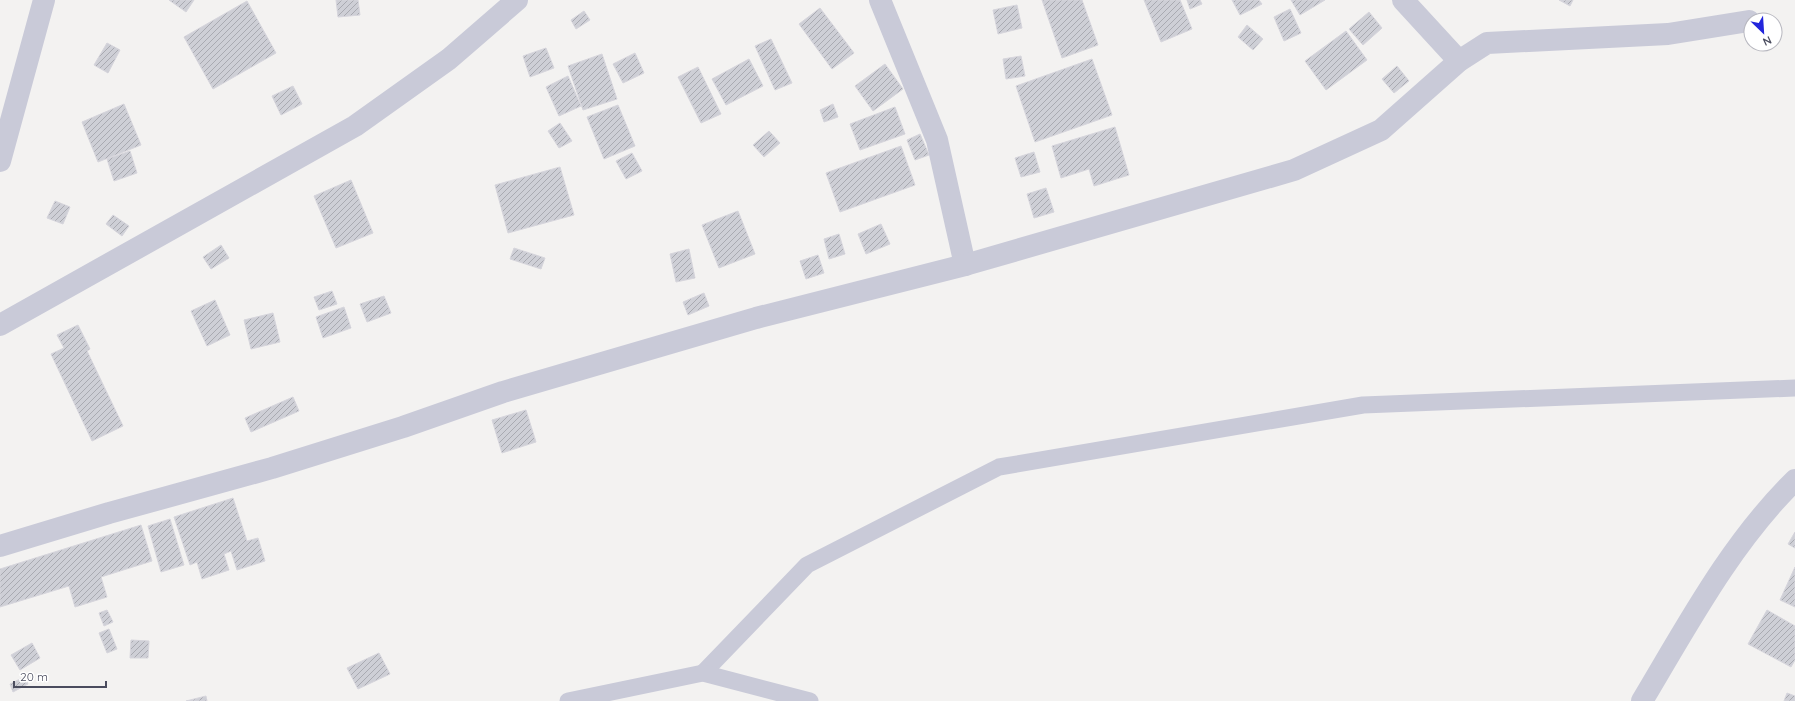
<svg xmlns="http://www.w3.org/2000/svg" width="1795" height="701" font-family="Quicksand,sans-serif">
	<defs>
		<pattern id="building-hatch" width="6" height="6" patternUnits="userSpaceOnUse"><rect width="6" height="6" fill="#cecfd6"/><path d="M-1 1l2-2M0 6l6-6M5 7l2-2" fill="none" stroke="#a9aab1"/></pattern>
	</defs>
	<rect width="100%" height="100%" fill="#f3f2f1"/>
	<!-- building -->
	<g fill="url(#building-hatch)" stroke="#d6d5dc">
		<polygon points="169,0 194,0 186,12"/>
		<polygon points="336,0 358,0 360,15 338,17"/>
		<polygon points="1042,0 1082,0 1098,45 1062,58"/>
		<polygon points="1144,0 1180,0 1192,29 1161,42"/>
		<polygon points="1187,0 1200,0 1202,4 1190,9"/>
		<polygon points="1232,0 1259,0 1262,4 1240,15"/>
		<polygon points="1291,0 1325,0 1300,15"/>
		<polygon points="1559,0 1573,0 1570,6"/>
		<polygon points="247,1 276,53 213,89 184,37"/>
		<polygon points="1017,5 1022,28 998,34 993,10"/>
		<polygon points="820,8 854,53 832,69 799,24"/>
		<polygon points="1290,9 1301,33 1284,41 1274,17"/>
		<polygon points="584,11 590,20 576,29 571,20"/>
		<polygon points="1369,12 1382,28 1363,45 1349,29"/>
		<polygon points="1247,25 1263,39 1253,50 1238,37"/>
		<polygon points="1346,31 1367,60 1326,90 1305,61"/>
		<polygon points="771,39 792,83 775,90 755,46"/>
		<polygon points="107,43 120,50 108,73 94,65"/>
		<polygon points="546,48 554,68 530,77 523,56"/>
		<polygon points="635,53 644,73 623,83 613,64"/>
		<polygon points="602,54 617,99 583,110 568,66"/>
		<polygon points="1021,56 1025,76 1006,79 1003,59"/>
		<polygon points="749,59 763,86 726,105 712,79"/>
		<polygon points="1092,59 1112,115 1035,142 1016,86"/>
		<polygon points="885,64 903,89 873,111 855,86"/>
		<polygon points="1397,66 1409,81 1394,93 1382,79"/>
		<polygon points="698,67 721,114 701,123 678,77"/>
		<polygon points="568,76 581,106 559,116 546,87"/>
		<polygon points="293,86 302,104 281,115 272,96"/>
		<polygon points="124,104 141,145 98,162 82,122"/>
		<polygon points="833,104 838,117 824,122 820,110"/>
		<polygon points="618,105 635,146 604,159 587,117"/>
		<polygon points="895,107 905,134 860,150 850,124"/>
		<polygon points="560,123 572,141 559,148 548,131"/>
		<polygon points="1115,127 1129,175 1094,186 1089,169 1061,178 1052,146"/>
		<polygon points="769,131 780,143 764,157 753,145"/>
		<polygon points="920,134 929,155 915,160 907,140"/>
		<polygon points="901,146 915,185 840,212 826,173"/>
		<polygon points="130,151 137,173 114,181 107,159"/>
		<polygon points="1034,152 1040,172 1021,177 1015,158"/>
		<polygon points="632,153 642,171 626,179 616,161"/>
		<polygon points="560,167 574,215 508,233 495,185"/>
		<polygon points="351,180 373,233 336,248 314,196"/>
		<polygon points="1046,188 1054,212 1034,218 1027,194"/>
		<polygon points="55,201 70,207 63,224 47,218"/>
		<polygon points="738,211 755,254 719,268 702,225"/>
		<polygon points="113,215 129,226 122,236 106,224"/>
		<polygon points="881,224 890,244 866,254 858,234"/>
		<polygon points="839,234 845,254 829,259 824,239"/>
		<polygon points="221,245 229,258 211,269 203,257"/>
		<polygon points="514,248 545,258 541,269 510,259"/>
		<polygon points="689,249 695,278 676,282 670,254"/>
		<polygon points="818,255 824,273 806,279 800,261"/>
		<polygon points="332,291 337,304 319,310 314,297"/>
		<polygon points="704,293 709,306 688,315 683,302"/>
		<polygon points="384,296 391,313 367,322 360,304"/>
		<polygon points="215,300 230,335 207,346 191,311"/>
		<polygon points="344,307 351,328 323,338 316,317"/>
		<polygon points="273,313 280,342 251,349 244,320"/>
		<polygon points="78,325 90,349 87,351 123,426 92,441 51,354 64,348 57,335"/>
		<polygon points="293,397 299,411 251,432 245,418"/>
		<polygon points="526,410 536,442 502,453 492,420"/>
		<polygon points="233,498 247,541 258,538 265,561 237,570 231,551 224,554 229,570 202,579 197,562 190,565 174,517"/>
		<polygon points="170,519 184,565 161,572 148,526"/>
		<polygon points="141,525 152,561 101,577 107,597 75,607 69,586 0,607 0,569"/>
		<polygon points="1795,532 1795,548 1788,544"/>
		<polygon points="1795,567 1795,607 1780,600"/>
		<polygon points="107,610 113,622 104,626 99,613"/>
		<polygon points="1767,610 1795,626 1795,660 1791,667 1748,644"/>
		<polygon points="109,629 117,649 107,653 99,633"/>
		<polygon points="131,640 149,641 148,658 130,658"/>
		<polygon points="32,643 40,658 20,670 11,655"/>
		<polygon points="379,653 390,674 358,689 347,668"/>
		<polygon points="24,677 28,684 13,692 10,684"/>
		<polygon points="1787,693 1795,696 1795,701 1784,701"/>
		<polygon points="206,696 207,701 186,701"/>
	</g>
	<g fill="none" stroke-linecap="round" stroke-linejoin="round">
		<!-- lane -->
		<g stroke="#c9cad8" stroke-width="17">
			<polyline points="703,673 807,565 999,467 1363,405 1795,388"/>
			<polyline points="568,701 703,673 810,701"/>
		</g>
		<!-- street -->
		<g stroke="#c9cad8" stroke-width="22">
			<polyline points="880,0 937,140 965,265"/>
			<polyline points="1403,0 1459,61"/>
			<polyline points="0,161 44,0"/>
			<polyline points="0,325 355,126 449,59 517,0"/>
			<polyline points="0,546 109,513 272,468 403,427 503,392 756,318 965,265 1294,170 1381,130 1459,61 1487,43 1668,34 1749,21"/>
			<path d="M1642,701c46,-77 89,-158 153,-221"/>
		</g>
	</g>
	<!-- north arrow -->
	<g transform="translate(1763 32) rotate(155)"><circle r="19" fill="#ffffff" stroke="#b7b7bf"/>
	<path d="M0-3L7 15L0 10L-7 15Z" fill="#2326dc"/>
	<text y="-6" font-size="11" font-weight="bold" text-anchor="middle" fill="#4a4c5e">N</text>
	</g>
	<!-- scale -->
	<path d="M14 681v6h92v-6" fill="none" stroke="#4a4c5e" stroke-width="2"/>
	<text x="20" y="681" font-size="12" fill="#4a4c5e" stroke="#ffffff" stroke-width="3" paint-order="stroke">20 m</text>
</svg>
